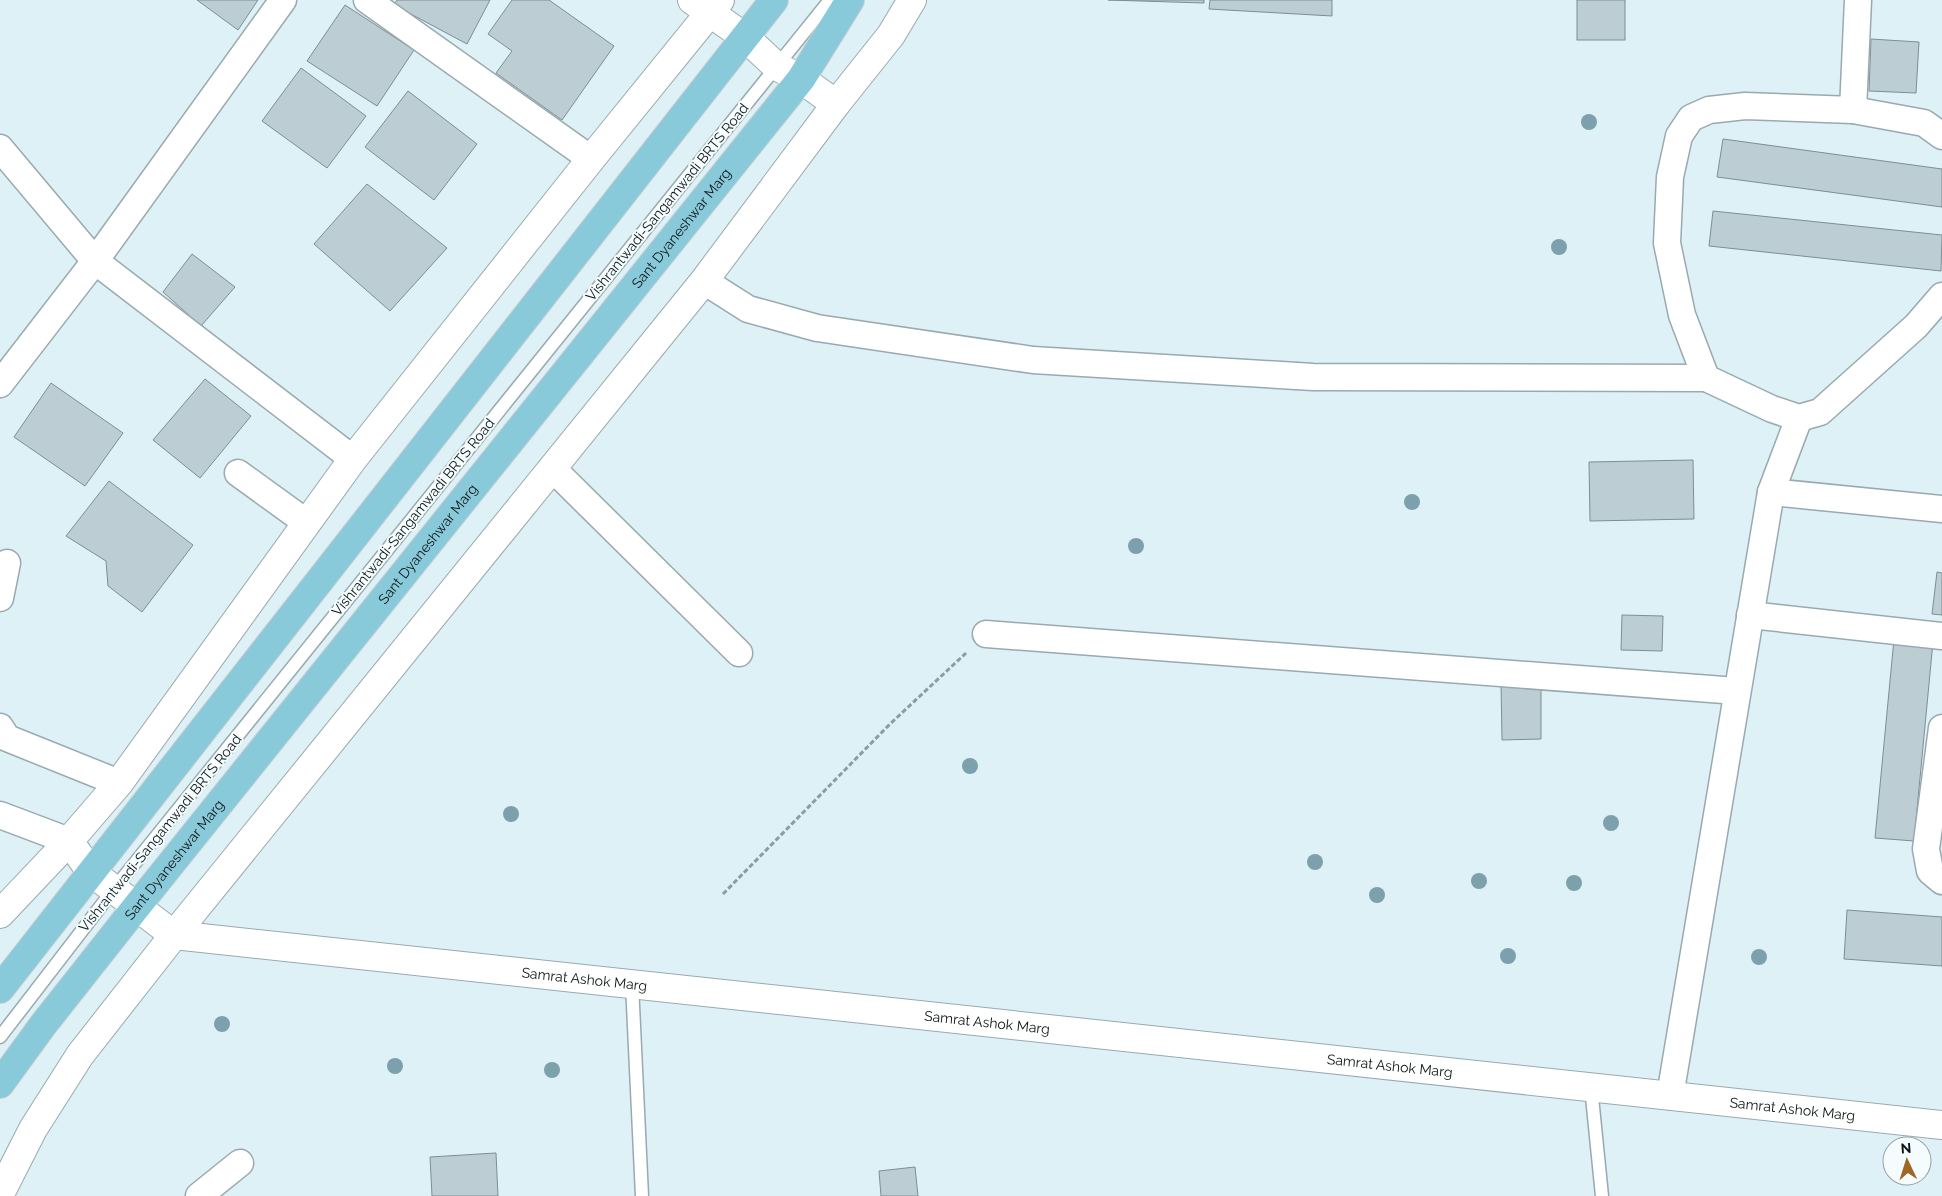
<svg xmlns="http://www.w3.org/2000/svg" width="1942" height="1196" font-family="Raleway,sans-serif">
	<rect width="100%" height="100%" fill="#def1f7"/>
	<!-- building -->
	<g fill="#bcced4" stroke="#7d8e94">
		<polygon points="197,0 258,0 238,30"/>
		<polygon points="397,0 490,0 467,44 394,5"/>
		<polygon points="512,0 549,0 614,46 562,120 496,73 512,51 488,34"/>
		<polygon points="1108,0 1204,0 1204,3"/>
		<polygon points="1210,0 1332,0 1332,16 1209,9"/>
		<rect x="1577" y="0" width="48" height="40"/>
		<polygon points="345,5 414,50 377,106 307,61"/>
		<polygon points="1871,39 1919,42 1916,93 1869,91"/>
		<polygon points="301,68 366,116 327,168 262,121"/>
		<polygon points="408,91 477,144 434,200 365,147"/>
		<polygon points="1723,139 1942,169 1942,207 1717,177"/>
		<polygon points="367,184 447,248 390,311 314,244"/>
		<polygon points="1713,211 1942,235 1941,271 1709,246"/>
		<polygon points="192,254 235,287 201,326 163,292"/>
		<polygon points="205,379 251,416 200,478 153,440"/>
		<polygon points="51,383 123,433 85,486 14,437"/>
		<polygon points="1693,460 1694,519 1590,521 1589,462"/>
		<polygon points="109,481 193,545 142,612 108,586 106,561 66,536"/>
		<polygon points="1937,572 1942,573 1942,615 1932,614"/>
		<polygon points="1622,615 1663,616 1662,651 1621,650"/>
		<polygon points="1894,639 1933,642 1914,841 1875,838"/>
		<polygon points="1501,682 1541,682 1541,739 1502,740"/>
		<polygon points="1847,910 1942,917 1942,966 1844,959"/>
		<polygon points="496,1153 498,1196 432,1196 430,1157"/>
		<polygon points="915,1167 918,1196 881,1196 879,1171"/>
	</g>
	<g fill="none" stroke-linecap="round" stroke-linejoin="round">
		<!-- service casing -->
		<g stroke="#98aaaf" stroke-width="15">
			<g id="service">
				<polyline points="632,984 642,1196"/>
				<polyline points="0,1037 114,889 830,0"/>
				<polyline points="1591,1087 1602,1196"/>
			</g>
		</g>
		<!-- minor casing -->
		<g stroke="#98aaaf" stroke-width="29">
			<g id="minor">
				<polyline points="367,0 591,159"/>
				<polyline points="1853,110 1858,0"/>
				<polyline points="1942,136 1924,123 1853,110 1745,106 1709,110 1691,118 1679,136 1670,177 1667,243 1682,315 1706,378 1772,409 1799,418 1820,412 1916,326 1942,296"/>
				<polyline points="0,148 95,261 353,459"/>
				<polyline points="704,281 748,309 817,328 1033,360 1313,377 1706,378"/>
				<polyline points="0,384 95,261 283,0"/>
				<polyline points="552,468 739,653"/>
				<polyline points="238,473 307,523"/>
				<polyline points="1771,492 1942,509"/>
				<polyline points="0,598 7,563"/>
				<polyline points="1750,615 1942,636"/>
				<polyline points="986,634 1737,691"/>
				<polyline points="0,727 7,738 119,783"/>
				<polyline points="1942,728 1926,849 1930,871 1942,881"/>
				<polyline points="0,815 69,841"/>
				<polyline points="1670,1096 1771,492 1799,418"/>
				<polyline points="199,1196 240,1163"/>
			</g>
		</g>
		<!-- tertiary casing -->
		<g stroke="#98aaaf" stroke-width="30">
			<g id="tertiary">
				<polyline points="692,0 746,38 776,66 801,79 836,104"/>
				<path id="s1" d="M69,841l22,31 83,63 1768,190"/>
				<polyline points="0,914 69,841 119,783 353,459 591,159 720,0"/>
				<polyline points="0,1194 33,1129 80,1055 174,935 704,281 836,104 891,35 912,0"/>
			</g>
		</g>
		<!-- primary casing -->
		<g stroke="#cfd0d1" stroke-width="30">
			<g id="primary">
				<polyline points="0,989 774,0"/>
				<path id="s2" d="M0,1084l43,-59 94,-119 664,-827 49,-79"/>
			</g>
		</g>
		<!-- path -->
		<polyline stroke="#8d9ca0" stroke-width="3" stroke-dasharray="5 2.5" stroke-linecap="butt" points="723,894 890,724 966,653"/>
		<!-- service -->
		<use href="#service" stroke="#fff" stroke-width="12"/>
		<!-- minor -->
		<use href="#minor" stroke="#fff" stroke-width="26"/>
		<!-- tertiary -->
		<use href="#tertiary" stroke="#fff" stroke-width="28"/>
		<!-- primary -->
		<use href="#primary" stroke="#89cada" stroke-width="28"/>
	</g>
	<!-- trees -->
	<g fill="#7da1ac">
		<circle cx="1589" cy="122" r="8"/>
		<circle cx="1559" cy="247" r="8"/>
		<circle cx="1412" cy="502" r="8"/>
		<circle cx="1136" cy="546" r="8"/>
		<circle cx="970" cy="766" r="8"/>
		<circle cx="511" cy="814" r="8"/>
		<circle cx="1611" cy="823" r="8"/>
		<circle cx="1315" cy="862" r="8"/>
		<circle cx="1479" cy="881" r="8"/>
		<circle cx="1574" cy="883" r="8"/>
		<circle cx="1377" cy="895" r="8"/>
		<circle cx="1508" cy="956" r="8"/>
		<circle cx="1759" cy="957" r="8"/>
		<circle cx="222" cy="1024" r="8"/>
		<circle cx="395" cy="1066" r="8"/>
		<circle cx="552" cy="1070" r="8"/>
	</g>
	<g text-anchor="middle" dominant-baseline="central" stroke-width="4" stroke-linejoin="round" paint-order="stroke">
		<!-- street labels -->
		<g font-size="14" fill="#0e1517" stroke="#f4fcfe">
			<text transform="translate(667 202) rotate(-51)">Vishrantwadi-Sangamwadi BRTS Road</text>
			<text stroke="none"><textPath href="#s2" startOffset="1094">Sant Dyaneshwar Marg</textPath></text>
			<text transform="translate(413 517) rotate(-51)">Vishrantwadi-Sangamwadi BRTS Road</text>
			<text stroke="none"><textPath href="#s2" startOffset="689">Sant Dyaneshwar Marg</textPath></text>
			<text transform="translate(160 833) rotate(-51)">Vishrantwadi-Sangamwadi BRTS Road</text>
			<text stroke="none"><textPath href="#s2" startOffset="284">Sant Dyaneshwar Marg</textPath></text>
			<text stroke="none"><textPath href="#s1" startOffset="555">Samrat Ashok Marg</textPath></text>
			<text stroke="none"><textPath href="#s1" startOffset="960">Samrat Ashok Marg</textPath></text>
			<text stroke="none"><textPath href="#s1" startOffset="1365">Samrat Ashok Marg</textPath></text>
			<text stroke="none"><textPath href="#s1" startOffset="1770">Samrat Ashok Marg</textPath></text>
		</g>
	</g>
	<!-- north arrow -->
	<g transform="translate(1907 1161) rotate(356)"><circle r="24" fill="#f4fcfe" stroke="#98a0a2"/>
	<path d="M0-4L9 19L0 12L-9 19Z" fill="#9e6822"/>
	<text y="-8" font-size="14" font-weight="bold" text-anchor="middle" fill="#0e1517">N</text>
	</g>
</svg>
